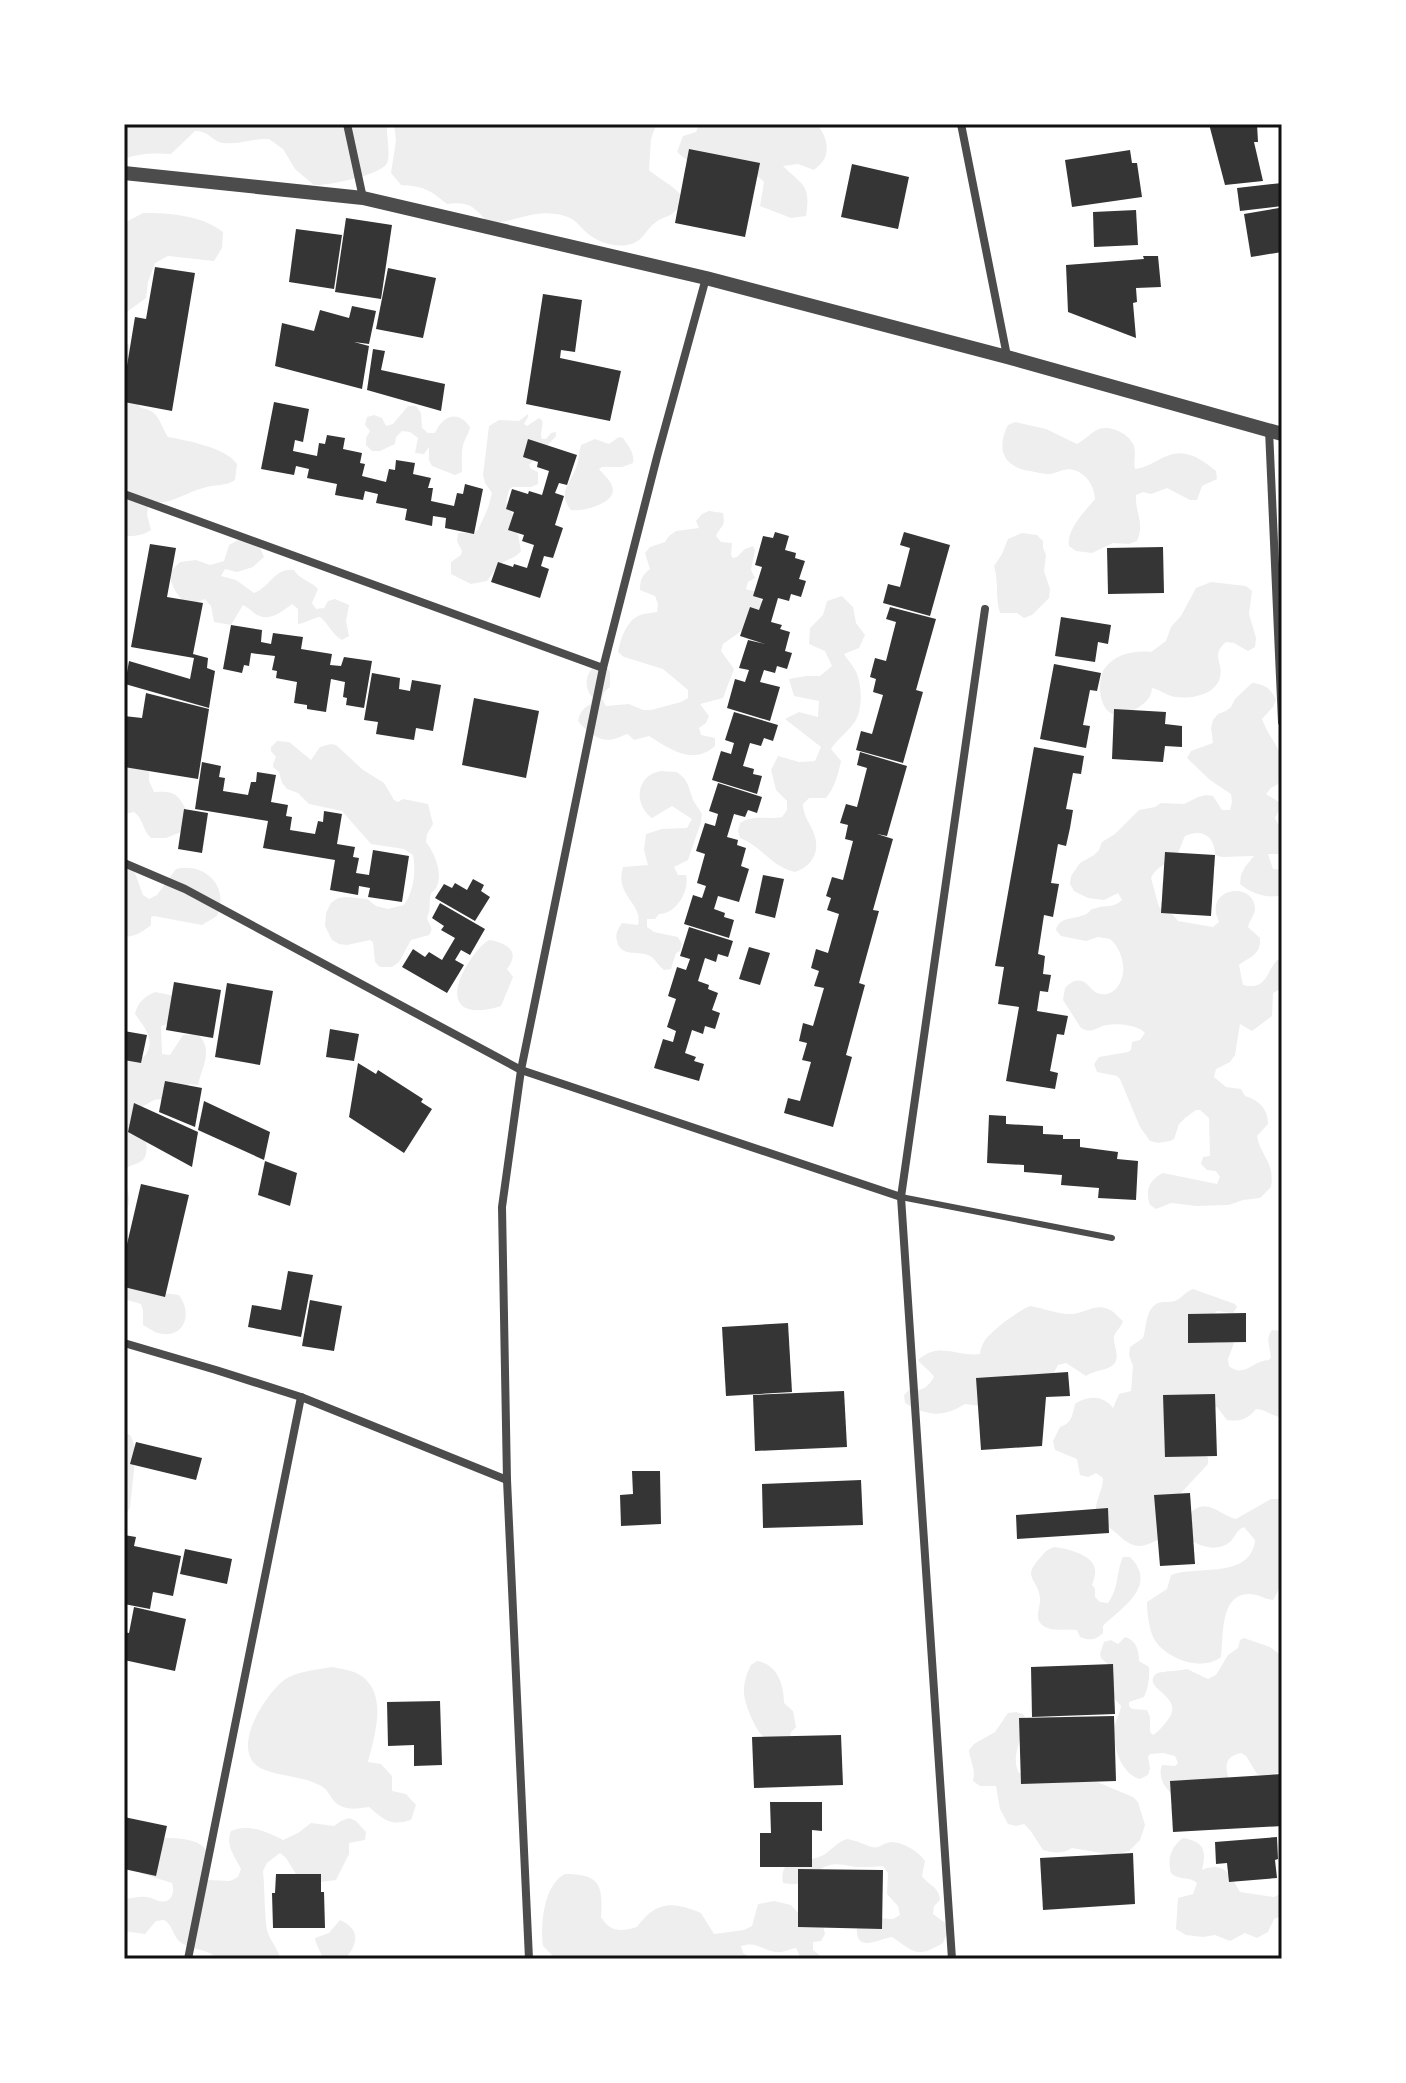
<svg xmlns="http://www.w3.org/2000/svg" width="1406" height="2083" font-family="'Space Grotesk',sans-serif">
	<rect width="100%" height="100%" fill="#fff"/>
	<!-- green -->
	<g fill="#eee">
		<path d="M124,124h263c-1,11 4,30 0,39 -5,12 -60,23 -73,22l-19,-16 -12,-20 -14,-10c-15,-1 -30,6 -45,4 -12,-1 -14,-12 -29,-12l-24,23c-16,-1 -31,-1 -47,5z"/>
		<path d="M394,124h282l-3,2 -17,-1 -5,14 -2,31c14,12 24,14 35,29 -3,5 -7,11 -12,15 -5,3 -11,4 -16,8 -7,5 -11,13 -17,18 -13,10 -36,5 -48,-4 -15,-11 -13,-19 -36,-22 -24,-4 -44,10 -67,9 -14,-17 -19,-22 -41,-19 -17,-14 -24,-18 -46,-19l-10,-12 5,-32z"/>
		<path d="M699,124h117c9,8 15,26 7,37 -2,3 -6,6 -9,9l-16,-6 -15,2c20,20 28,18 23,50l-15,2 -31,-12 4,-24 -12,-11 -63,-9 -12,-10 6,-16 13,-4z"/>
		<path d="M143,213c27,0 58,2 80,19l-1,16 -8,13 -46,-5 -13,7 -7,19 -2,16 -22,16v-82l4,-11z"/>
		<path d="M124,340l5,5 7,56 5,7c19,3 18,15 27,29 20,4 57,10 69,27l-2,16c-11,7 -20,4 -32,8 -16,4 -33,17 -49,14l-6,5 -1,8 4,15c-9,6 -16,6 -27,6z"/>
		<path d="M408,406h8l5,7 1,15 6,5h7c8,-18 23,-23 35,-6 -1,7 -5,11 -7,18 -2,9 -1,18 -1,27l-7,3 -23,-9 -3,-6v-13l-5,7 -9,-1 3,-15 -8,-6 -8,-1 -6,6 -1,7 -15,7h-8l-6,-6v-7l4,-7 -5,-6 2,-8 7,-2 8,3 4,8 7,-2z"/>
		<path d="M528,414v3l-4,7 3,2 12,-8 3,2c2,7 -3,13 0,19h4l5,-6 5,-1v4l-27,29 2,4 7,3v12l-7,3h-19l-3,3 -3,12c8,10 13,36 15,49 -6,8 -15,8 -22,14 -5,5 -8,11 -12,16l-16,3 -20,-10v-12l10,-7 1,-4 -5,-10 1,-8h16l4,-3 10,-22 4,-15 -7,-10 -2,-8 6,-49 10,-6 20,1z"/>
		<path d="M1015,422l31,7 31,15c8,-4 14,-12 22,-15 11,-4 29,4 34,15 4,7 0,17 2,25 15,-2 25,-12 38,-15 17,-4 32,8 43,17l1,8 -15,7 -5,14h-7l-23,-12 -16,6 -8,-2 -7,3c-1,18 9,27 1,46l-8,3 -16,-1 -21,10 -16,-2 -7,-5c-3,-16 16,-35 26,-47 -1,-13 -8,-25 -21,-29 -10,-3 -15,3 -25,4 -5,0 -13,-2 -19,-3 -27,-4 -34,-22 -22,-46z"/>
		<path d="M619,437l4,1c5,7 12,16 10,25l-11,4h-20l-3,2c4,5 11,11 13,17 7,17 -29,26 -41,24 -15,-18 1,-28 6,-45 2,-6 2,-14 4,-20l14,-6 14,5z"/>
		<path d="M709,511l14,2c3,16 -3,12 -7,23l5,6 11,1 -1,12 2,3 4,-1 8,-8 8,-3 2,4 -4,20 4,8 -7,4 -2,7 11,3 3,7 5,6 -21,24 -21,15 -2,7 13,18 -11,29 -23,6 9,12 -3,7 -7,5 2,7 14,3v8c-22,20 -45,3 -66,-10l-15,4 -6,-6c-5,1 -9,4 -14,5 -14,4 -27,-7 -36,-18 2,-9 5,-13 13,-17l1,-7c-9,-10 -6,-26 5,-33l8,1 5,7v15l-6,5 -2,7 4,7 23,-2 14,6h8l30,-8 7,-4v-8l-25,-21 -39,-12 -6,-5c3,-14 9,-35 26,-38 4,-1 9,-1 13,-2l1,-8 -3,-8 -15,-6c0,-10 2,-15 10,-21l-5,-16 5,-6 15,-5 4,-6 7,-5 23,-3 -3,-7 6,-7z"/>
		<path d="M1022,533l15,2 6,6v7l3,7 -2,16 6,18 -1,9 -17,17 -8,3 -7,-5h-17c-5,-15 -1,-31 -6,-47l8,-12 6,-15z"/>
		<path d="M243,537l15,6 6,14 -11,10 -16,5 -12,-3 -4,7 15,4 18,13c16,-6 21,-26 40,-23 6,10 16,10 24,19l-6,14 4,6 8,-1 4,-7 7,-2 14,6 -3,16 3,15 -7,4c-10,-5 -13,-16 -22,-23 -8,1 -14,6 -22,7v-15l-6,-5c-12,9 -24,19 -38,9 -3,-3 -7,-6 -11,-8l-12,20 -17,-3 -3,-16 -6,-7 -15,6c-13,-7 -18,-18 -21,-32l11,-11 16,-2 14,5 14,-4 5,-16z"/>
		<path d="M1211,582l35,4 6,5 -3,23 7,24 -1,9 -7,4 -14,-8 -8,-1c-16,13 -2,21 -6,35 -4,18 -29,22 -44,20 -9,-1 -15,-7 -24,-9 -1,10 -6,14 -14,20 -6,3 -19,8 -25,6 -15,-5 -16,-36 -8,-46 10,-14 30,-18 46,-16l15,-11 5,-14 10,-11 15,-28z"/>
		<path d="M842,596l11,11 3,16 9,12 -6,13 -15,6c3,5 8,10 11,16 7,12 8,37 1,50 -6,10 -18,18 -25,29l10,12c-3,14 -6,26 -15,37h-17l-6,6c0,15 12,24 13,38 2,15 -8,26 -21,30 -25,-6 -32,-25 -55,-34l-2,-7 2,-8c14,-9 27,-3 42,-6l5,-7v-9l-11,-11 -5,-20 7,-14 21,6 16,-1 6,-14 -36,-28 14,-7 19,5 1,-16 -25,-5 -5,-17 17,-3h14l12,-10 -7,-15 -16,-7 1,-16 13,-13 4,-14z"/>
		<path d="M1252,683c12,1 19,5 24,17l-3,7 -11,12c12,31 25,26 16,65l-7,4 -5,6 13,8v8l-4,8 3,6 4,2v28h-14l5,15 9,1v25c-14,4 -30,-1 -42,-11l1,-9 4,-8 9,-11 -32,1 -7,-2c0,-19 -13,-27 -30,-19 -3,6 -4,13 -9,19 -8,10 -20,11 -25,23l8,29 14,8 5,6 35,6 6,-5c-17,-35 36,-42 36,-13 0,6 -6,12 -7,18l12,11c1,17 -9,18 -21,27l4,20c23,6 23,-12 34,-25l5,-1v29l-9,5 -1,23 -20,15 -12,-7 -5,31 -5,7 -14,7 -2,8 12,10 15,2 4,7c14,4 23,13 23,28l-11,12c4,21 18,26 14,51l-11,11 -17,2 -14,5 -33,1 -25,-3 -15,6 -6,-4c-5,-15 -1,-25 13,-32l54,11 3,-7 -4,-6 -9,-1 -6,-6 2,-7 7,-1 -1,-38 -9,-8h-4l-11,8 -6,6 -5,15 -4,2 -12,2 -8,-2 -10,-14 -20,-48 -3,-3 -20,-4 -3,-8 5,-7 29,-5 3,-2 1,-8 8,-2 5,-7c-7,-8 -27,-10 -39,-8 -11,3 -14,9 -25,3l-18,-28 2,-12c5,-5 10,-9 17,-7 6,2 9,9 15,12 20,7 30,-18 25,-33 -2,-9 -5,-15 -12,-21l-12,-2 -12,4 -25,-5 -5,-6c4,-14 16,-10 28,-15 11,-5 1,-4 12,-7 10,-3 18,0 26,-8l-4,-7 -14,7 -16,-2 -14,-7 -4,-7 1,-8 9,-13 14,-8 5,-5 3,-8 13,-8 24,-24 16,-3 6,-4 23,1 14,-7 8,-2 7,1 9,14h8l2,-8 -1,-8 -21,-14 -23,-22 4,-7 22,-8 -2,-15 2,-8 5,-6 8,-3 5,-4 4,-8z"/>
		<path d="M277,741l12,1 22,18 9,-13 11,-3 5,1 27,25 21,13 10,17 4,2 5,-3 25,5 5,20 -6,10 -1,8c8,10 17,31 11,44 -4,9 -5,2 -7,12 -1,8 1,12 -3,19 1,8 8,10 2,18l-18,5 -12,22 -7,5h-12l-5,-5 -2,-20 -3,-2 -23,5 -8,-1 -7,-4 -7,-14 1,-13 5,-10 7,-5 8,-1 21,2 9,7 12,3 16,-4c10,-14 12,-34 9,-50l-9,-6 -33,-5 -29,-33 -33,-7 -11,-11 -11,-4 -5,-6 -3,-11 -6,-5v-3l3,-7 -5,-6v-4z"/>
		<path d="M124,749l25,16v16l5,11c19,-1 24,1 32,18l-5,22 -15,6h-15c-9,-8 -7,-19 -17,-26l-10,2z"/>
		<path d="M661,771l16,1 7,6 4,7 5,15 9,14 -1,8 -13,38 -14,7 4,8h8c4,16 -10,39 -27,39l-4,5h-8v8l7,5 24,5 4,7 -2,7 -4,2 -5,16 -7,1c-6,-4 -8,-11 -14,-14 -11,-6 -29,2 -33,-15 -2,-7 1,-12 5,-18l16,2c6,-21 -24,-29 -15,-58l25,-2 -4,-15 2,-16 16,-5 25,-1 5,-9 -20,-13 -20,12c-19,-14 -16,-43 9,-47z"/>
		<path d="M124,858l11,15 8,22 6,4 8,-4 19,-26c30,-7 54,19 41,47l-15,9 -48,-9 -3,1v8c-8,7 -17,12 -27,12z"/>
		<path d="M489,940c18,3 32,11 18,29l6,8 -12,29c-47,15 -55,-11 -30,-47 6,-8 10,-14 18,-19z"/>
		<path d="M155,992l15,3 7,4v22l-16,5 1,28 8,1 13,-20 15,-1c16,17 4,32 0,51l-9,-1 -10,12 -25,4 -14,8c2,12 12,43 3,52 -6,5 -12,4 -18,9 -2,14 7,25 3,38l-4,2v-156l12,5 8,-1c13,-16 1,-29 -9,-43 3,-12 9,-17 20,-22z"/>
		<path d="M124,1258l27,35 4,2 8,-2 16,2c15,20 4,47 -24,37 -4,-2 -8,-5 -12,-7v-15l-2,-6 -17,-5z"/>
		<path d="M1193,1289l42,15 2,3 -4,6 -16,-2 -3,3 -3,27c7,5 15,-1 23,2l-6,16 1,7c15,13 24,-6 40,-6l2,-3c-1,-9 -6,-19 1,-27l10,1v86c-10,0 -16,-8 -26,-8 -8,10 -16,13 -29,11l-10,-13h-8l-8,47 7,3v7l-28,30 -17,43c-21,12 -29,13 -47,-4 -7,-6 -14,-11 -20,-18 -2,-14 7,-23 7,-37l-7,-5 -8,4 -8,-2 -3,-16 -22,-9 -2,-9 7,-14c12,-4 12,-11 15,-23 12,-9 29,-9 38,4l6,-14 12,-3 2,-25 -4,-11 1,-8 13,-9c4,-11 2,-29 15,-35 6,-2 14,0 19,-3 7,-4 8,-8 16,-11z"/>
		<path d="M1030,1306c13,2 27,8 39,8 13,1 26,-11 39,-5 6,2 10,8 15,12 -2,7 -8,10 -9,16 -1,10 9,23 -4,30 -7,4 -15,3 -24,9l-20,-13 -8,2 -8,15 -38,-5 -8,1 -23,30 -16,-2c-22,14 -38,12 -60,-1l-1,-8 6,-6c12,3 18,-2 24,-12 -4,-7 -11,-10 -16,-17 21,-19 39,-3 62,-6 1,-5 1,-7 4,-12 5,-10 35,-32 46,-36z"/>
		<polygon points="124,1431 131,1436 136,1451 130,1508 124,1516"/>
		<path d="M1271,1499h11l-2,59 2,2c0,15 0,27 -9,40 -9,-1 -15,-6 -24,-6 -30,0 -25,44 -28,63 -19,15 -55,2 -67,-18 -5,-10 -7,-26 -7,-37l20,-13 4,-14c25,-10 80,5 84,-35l-11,-13c-9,4 -8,9 -14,15 -12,10 -28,5 -40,-2l-4,-22c19,-25 32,-3 50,1z"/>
		<path d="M1055,1547c13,2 40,8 40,24 1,3 -2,11 -3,14l3,4v8l5,5 8,1c11,-14 8,-31 15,-46h7c29,29 -9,51 -27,69v7c-7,7 -13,8 -23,4l-3,-7c-10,-2 -23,2 -32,-3 -13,-8 -4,-18 -5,-29 -2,-20 -19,-20 0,-40 5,-6 7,-9 15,-11z"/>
		<path d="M1125,1637c11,3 14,13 14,24l10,6c1,10 -1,21 -5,30l-15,5v4l3,3 15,1 3,7v15l3,3c6,-4 9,-8 14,-14 21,-25 -27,-32 -11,-47 3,-3 24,-3 31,-5l21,10 8,-4 12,-20 10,-7 2,-8 4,-2 26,9 12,9v116l-17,4 -8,-2 -11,-18 -5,-3c-17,4 -16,13 -12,27l-52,19c-11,-10 -20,-20 -15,-34l13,1 3,-3 -3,-7 -12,-3 -13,1 -2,3 2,11 -2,7 -8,4c-18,-5 -27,-30 -26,-48 0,-8 6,-16 7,-25l-8,-9 -3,-31 -9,-8 -1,-4 4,-12 7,-2 7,4z"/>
		<path d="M757,1661c20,3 27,23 27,42l9,8 3,16 -5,5 -2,8c-8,0 -19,2 -25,-3 -9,-7 -21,-36 -20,-47 0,-9 3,-17 7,-25z"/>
		<path d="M332,1667c10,2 22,3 31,10 25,20 11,60 5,85l13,2 11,12v15l14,3 10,11 -5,15c-20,6 -26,1 -42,-13 -12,2 -26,4 -35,-6 -6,-8 -7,-13 -17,-17 -16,-9 -53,-8 -64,-22 -17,-22 13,-68 31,-82 13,-9 33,-10 48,-13z"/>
		<path d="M1016,1712l7,2 4,7c-5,17 -17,35 -8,52l55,9h23l36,15 5,5 7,23 -5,15 -11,11 -16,4 -41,-7c-9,6 -19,5 -29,2l-13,-20 -6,-6 -8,2 -8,-2 -8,-15 -4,-23h-16l-7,-5c3,-13 -3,-19 -4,-31l5,-6 21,-12 13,-19z"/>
		<path d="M349,1818l7,3 10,11 -1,8 -16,3v11l-13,26 -24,3 -13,-4 -13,-21 -6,-5 -13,10 -4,8c2,19 1,40 4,59 3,12 12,19 13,29h-62c-11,-11 -27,-9 -38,-17 -8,-7 -7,-17 -16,-22l-8,1 -11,13 -21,-3v-32c7,0 14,-3 22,-2 5,0 9,3 13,4 13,3 16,-9 13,-18l-32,-10v-8l24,-27c12,0 38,0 43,15 3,7 1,19 1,27l22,1 8,-4 3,-8c-6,-13 -16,-23 -10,-38 16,-8 37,1 52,9l15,-7 13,-10 23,3 7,-5z"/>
		<path d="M1183,1838c23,4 23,14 19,32 22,-9 28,4 38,22l34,5 8,-4v23l-8,3 -6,13 -11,6 -12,-5 -15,8 -15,-6 -12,2 -17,-2 -10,-6 2,-31 15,-4 4,-11c-7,-7 -18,-2 -26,-10 -4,-14 0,-26 12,-35z"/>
		<path d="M847,1839c11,2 16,5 25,8 7,2 11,-4 19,-5 12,0 27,9 34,19l-3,15c7,10 17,10 18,24l-6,6 -1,8 12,9 3,7 -5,13c-27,16 -28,9 -51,-6 -14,2 -37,17 -35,-10l20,-9 16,1 7,-4 -2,-9 -11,-12 1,-21 -5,-7c-9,1 -18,1 -27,1 -8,-1 -18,-4 -26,-2 -19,5 -20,24 -47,18 -4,-28 19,-20 36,-26 11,-4 17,-15 28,-18z"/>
		<path d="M565,1874c36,0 38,12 36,43 9,15 19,15 36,10 19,-26 35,-26 64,-14l13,21 30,-4 8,-4 6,-22 16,-3 17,4 11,12 21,9 2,8 -4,7 -8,1v8l11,9h-23l-5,-11c-7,1 -13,5 -21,4 -14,-3 -19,-11 -34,-6l2,7 10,6h-197l-13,-13c-3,-21 1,-62 22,-72z"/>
		<path d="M340,1920c20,9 19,23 5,39h-22c-2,-8 -7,-13 -8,-21l14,-5z"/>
	</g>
	<!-- building -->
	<g fill="#353535">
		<polygon points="1209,124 1257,124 1258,142 1254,142 1263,181 1225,185"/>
		<polygon points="689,149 760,163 745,237 675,223"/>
		<polygon points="1130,150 1132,163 1137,163 1142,197 1072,207 1065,160"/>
		<polygon points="852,164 909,177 898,229 841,217"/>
		<polygon points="1282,183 1282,206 1240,211 1237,188"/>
		<polygon points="1279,208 1282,226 1282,252 1251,257 1244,214"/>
		<polygon points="1136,210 1138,245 1094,247 1093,212"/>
		<polygon points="346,218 392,225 381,299 335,292"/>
		<polygon points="296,229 342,235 334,289 289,282"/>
		<polygon points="1143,256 1158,256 1161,287 1136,288 1137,302 1133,303 1136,338 1068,312 1066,265 1144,259"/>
		<polygon points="155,267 195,273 172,411 124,402 124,384 135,317 146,319"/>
		<polygon points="388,268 436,278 423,338 376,329"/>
		<polygon points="543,294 582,300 575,352 561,350 560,358 621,371 610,421 526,404"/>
		<polygon points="352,306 376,311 369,344 354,342 369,346 362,389 275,366 282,323 314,331 320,310 349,318"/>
		<polygon points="373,349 385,351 381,370 445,384 441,411 367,390"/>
		<polygon points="274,402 309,409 303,442 295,440 293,451 317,456 319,443 325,444 327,435 345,438 343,449 362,453 360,463 365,464 362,476 386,482 389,469 395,470 396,460 415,463 413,474 431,478 428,488 433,488 431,501 454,506 457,493 463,494 465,484 483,489 474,534 445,528 446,518 433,516 432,526 405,520 407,509 376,503 378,494 365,491 363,500 335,495 337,484 307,478 309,469 296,466 294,475 261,469"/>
		<polygon points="528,439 577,455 567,485 559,483 555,493 564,496 555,525 563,528 553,558 544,556 541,566 549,569 540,598 491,582 498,562 513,567 514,564 527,568 534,545 522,541 524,535 508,530 514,512 506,509 512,489 528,494 529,491 542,495 549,471 537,467 538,462 523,457"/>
		<polygon points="775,532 789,536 785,550 796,553 795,558 805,561 799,579 806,581 801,597 791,594 789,601 778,598 771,622 782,625 780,629 790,632 785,651 792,653 787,669 777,666 775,673 764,670 760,682 780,687 770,721 727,708 735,679 745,682 749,670 739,668 748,640 765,644 740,636 750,607 759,610 763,599 753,596 762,567 755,565 763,536 773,538"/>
		<polygon points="904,532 950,545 930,616 883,603 888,584 900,587 910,548 900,545"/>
		<polygon points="150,544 176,548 167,597 203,603 193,654 208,658 207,668 215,671 209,708 125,684 129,661 190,679 194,658 131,647"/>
		<polygon points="1163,547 1164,593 1108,594 1107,548"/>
		<polygon points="890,607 936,619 916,690 923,692 903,763 856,750 861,731 872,734 883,695 873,692 876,679 870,677 875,658 886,661 896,622 886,619"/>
		<polygon points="1061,617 1111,625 1108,644 1098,642 1095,662 1055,656"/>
		<polygon points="231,625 262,630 261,642 271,644 273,633 303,637 301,649 332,654 330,665 341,666 344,657 372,661 364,708 346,705 347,698 343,697 345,682 331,679 326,712 307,709 307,705 294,703 297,682 276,678 277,671 272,670 275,656 251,653 249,666 244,665 242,673 223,669"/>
		<polygon points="1054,664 1101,673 1097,691 1090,690 1083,725 1090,726 1086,748 1040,739"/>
		<polygon points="372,673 400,678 399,689 410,691 412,680 441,685 433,731 416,728 414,740 376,734 378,722 364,720"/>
		<polygon points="146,693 209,709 198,779 124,767 124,716 142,718"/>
		<polygon points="474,698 539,711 526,778 462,765"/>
		<polygon points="1114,709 1166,712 1165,724 1182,726 1182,747 1165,746 1163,762 1112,759"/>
		<polygon points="734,712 778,725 773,741 764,738 761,746 750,743 743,766 754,769 753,774 762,776 757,794 712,780 721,751 731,754 734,743 725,740"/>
		<polygon points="1034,747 1084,756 1081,774 1073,773 1066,809 1073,810 1070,828 1066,846 1058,844 1051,883 1059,884 1053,917 1044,915 1038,954 1045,956 1043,974 1051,975 1048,992 1040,991 1037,1011 1068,1016 1064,1035 1057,1034 1050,1071 1058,1073 1055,1089 1006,1081 1019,1007 998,1004 1004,967 995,966"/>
		<polygon points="860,752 907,766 887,836 877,834 893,839 873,910 879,911 859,983 865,985 846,1055 852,1057 833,1127 784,1113 788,1098 800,1101 811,1062 802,1060 807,1043 799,1041 803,1023 813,1026 824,988 814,986 819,971 811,968 816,949 828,953 839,914 827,910 831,898 826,896 832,877 843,880 853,841 845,839 848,825 840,823 846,804 857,807 867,768 857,765"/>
		<polygon points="202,762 221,766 219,777 225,778 223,791 248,795 251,782 256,782 257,772 276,775 271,802 288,805 286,816 292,817 290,830 315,834 318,821 323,822 324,811 342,814 337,844 355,847 353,857 359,858 356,873 369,875 373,850 409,856 402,902 368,897 370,888 359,886 358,895 330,890 335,860 263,848 268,821 195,809"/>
		<polygon points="718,783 762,797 757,813 748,810 745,817 734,814 727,837 738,840 737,845 746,848 741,866 749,869 739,902 718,896 714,909 725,913 724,917 734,920 729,938 684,924 693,895 702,898 706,886 697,883 705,854 696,851 705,823 715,826 718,814 709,811"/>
		<polygon points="184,809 208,813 202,853 178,849"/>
		<polygon points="1165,852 1215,855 1211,916 1161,913"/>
		<polygon points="763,875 784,879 775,918 755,913"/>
		<polygon points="473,879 484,885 481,891 490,897 475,921 435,898 444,884 452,888 455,883 467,890"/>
		<polygon points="440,903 485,929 470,955 461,950 455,960 464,965 447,993 402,967 413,949 425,957 429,952 442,960 455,938 441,930 444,926 432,918"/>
		<polygon points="689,927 733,941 728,957 718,954 716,962 705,958 698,981 709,985 708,989 718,993 712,1010 720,1013 715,1029 705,1026 703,1034 692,1030 685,1053 696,1057 694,1061 704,1064 699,1081 654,1068 663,1039 673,1042 676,1031 667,1027 676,999 668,996 677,967 686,970 690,959 680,956"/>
		<polygon points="749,947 770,953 760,985 739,979"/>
		<polygon points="174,982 221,990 213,1038 166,1030"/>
		<polygon points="227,983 273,991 260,1065 215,1057"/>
		<polygon points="330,1029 359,1034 354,1061 326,1057"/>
		<polygon points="124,1031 147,1035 141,1063 124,1060"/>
		<polygon points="358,1063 376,1074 378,1070 423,1099 421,1102 432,1109 404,1153 349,1117"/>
		<polygon points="165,1081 202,1088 195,1127 159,1112"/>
		<polygon points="204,1101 270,1132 264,1160 198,1130"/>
		<polygon points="134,1103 198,1132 192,1167 128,1132"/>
		<polygon points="989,1115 1006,1116 1006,1124 1043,1126 1043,1134 1063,1135 1063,1139 1080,1139 1080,1147 1118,1152 1117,1159 1138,1161 1136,1200 1098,1198 1099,1188 1061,1185 1062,1175 1024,1172 1024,1165 987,1163"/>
		<polygon points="265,1161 297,1173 290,1206 258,1195"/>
		<polygon points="141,1184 189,1195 165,1297 124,1287 124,1257"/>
		<polygon points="288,1271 313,1275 301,1337 248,1327 252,1305 281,1310"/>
		<polygon points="310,1300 342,1306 334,1351 302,1346"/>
		<polygon points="1246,1313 1246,1342 1188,1343 1188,1314"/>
		<polygon points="788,1323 792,1392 726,1396 722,1327"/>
		<polygon points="1068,1372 1070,1396 1046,1397 1042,1446 981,1450 976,1378"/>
		<polygon points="844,1391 847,1447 755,1451 753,1395"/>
		<polygon points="1215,1394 1217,1456 1165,1457 1163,1395"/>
		<polygon points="136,1442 202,1458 196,1480 130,1464"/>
		<polygon points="632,1471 660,1471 661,1524 621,1526 620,1495 633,1494"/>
		<polygon points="861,1480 863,1525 763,1528 762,1484"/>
		<polygon points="1190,1493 1195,1564 1160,1566 1154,1495"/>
		<polygon points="1108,1508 1109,1533 1017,1539 1016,1515"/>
		<polygon points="124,1535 136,1537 134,1546 181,1556 173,1596 153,1592 150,1609 124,1604"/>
		<polygon points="185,1549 232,1559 227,1584 180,1574"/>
		<polygon points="134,1607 186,1619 175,1671 124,1660 124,1632 129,1633"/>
		<polygon points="1113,1664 1115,1714 1032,1717 1031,1667"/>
		<polygon points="440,1701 442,1765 414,1766 414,1745 388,1746 387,1702"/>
		<polygon points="1114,1716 1116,1781 1021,1784 1019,1718"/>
		<polygon points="841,1735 843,1785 754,1788 752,1737"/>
		<polygon points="1282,1774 1282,1826 1173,1832 1170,1781"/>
		<polygon points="770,1802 822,1802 822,1831 812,1830 812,1867 760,1867 760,1833 771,1833"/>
		<polygon points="124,1817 167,1826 156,1876 124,1869"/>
		<polygon points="1277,1837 1278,1859 1275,1860 1277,1878 1229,1882 1227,1863 1216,1864 1215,1842"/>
		<polygon points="1133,1853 1135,1904 1043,1910 1040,1858"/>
		<polygon points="798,1869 883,1870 882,1929 798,1927"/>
		<polygon points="276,1874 321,1874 321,1892 324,1892 325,1928 273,1928 272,1893 275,1893"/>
	</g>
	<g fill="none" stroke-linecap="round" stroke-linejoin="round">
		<!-- service -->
		<polyline stroke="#4c4c4c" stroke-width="6" points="901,1197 1112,1238"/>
		<!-- minor -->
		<g stroke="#4c4c4c" stroke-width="8">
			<polyline points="347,124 363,198"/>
			<polyline points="961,124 1007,356"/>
			<polyline points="1269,430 1282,722"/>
			<polyline points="124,494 603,668"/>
			<polyline points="124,863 185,889 521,1070 901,1197 952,1959"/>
			<polyline points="901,1197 985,609"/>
			<polyline points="124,1343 216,1370 301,1397 507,1480 502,1207 521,1070 603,668 657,457 706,278"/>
			<polyline points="507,1480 529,1959"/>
			<polyline points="188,1959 301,1397"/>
		</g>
		<!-- tertiary -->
		<polyline stroke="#4c4c4c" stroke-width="14" points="124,173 363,198 706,278 1007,357 1282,434"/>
	</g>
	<!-- border -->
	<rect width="1406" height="2083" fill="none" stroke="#ffffff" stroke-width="252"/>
	<rect x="126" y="126" width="1154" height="1831" fill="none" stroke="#111" stroke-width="3"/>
</svg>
